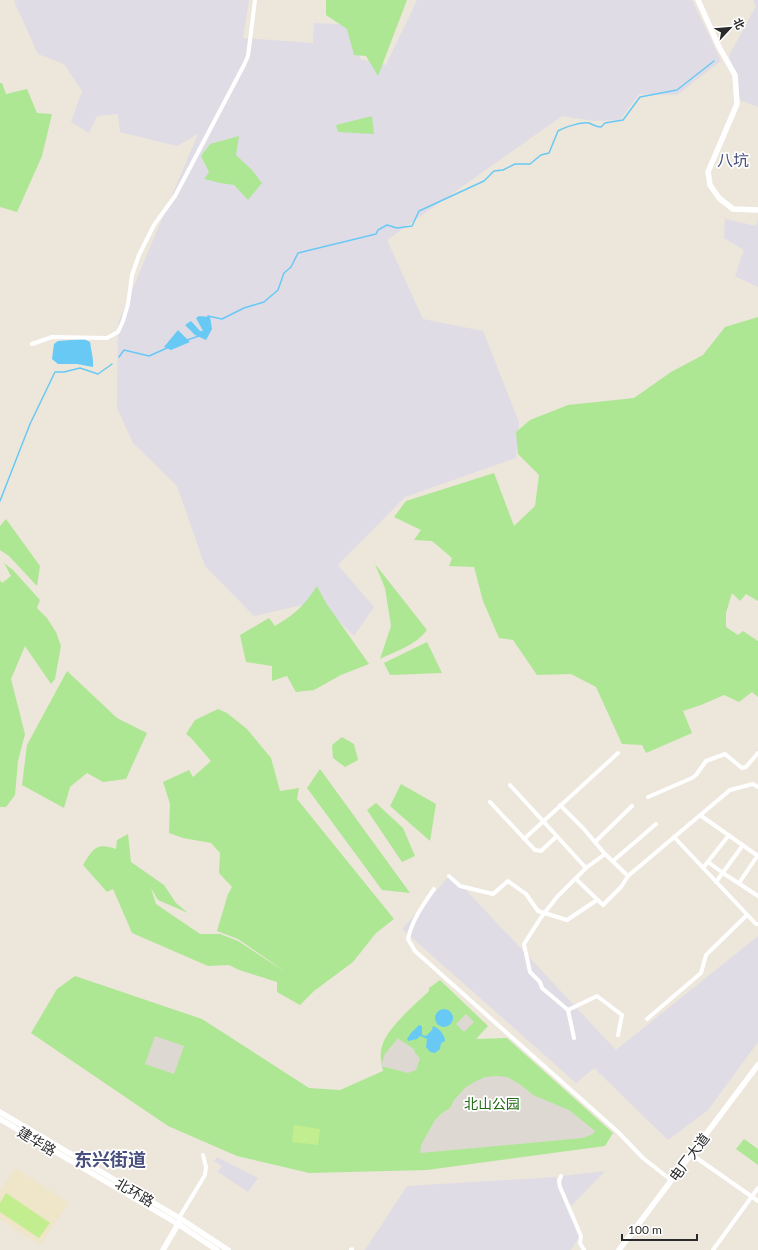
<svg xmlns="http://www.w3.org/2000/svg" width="758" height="1250" font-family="Lato,'Noto Sans SC',sans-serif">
	<rect width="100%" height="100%" fill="#ede6db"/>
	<!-- industrial -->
	<g fill="#dfdce5">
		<polygon points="18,0 249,0 243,38 313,43 314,23 360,25 360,59 386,65 417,0 692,0 721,61 677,95 639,94 620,120 594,121 562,116 387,240 423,319 483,331 519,422 516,458 405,497 338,565 374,607 354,636 319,601 254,616 205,566 177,486 133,443 117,408 118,323 198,134 177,146 120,132 118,114 97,116 89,133 71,122 82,91 64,64 38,54 14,1"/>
		<polygon points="753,0 758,0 758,107 740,100 729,56 756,6"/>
		<polygon points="725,219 756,226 758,219 758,287 735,276 744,250 724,238"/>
		<polygon points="451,874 616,1050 758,936 758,1042 708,1110 668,1140 594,1068 576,1083 402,929"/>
		<polygon points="217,1157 258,1178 248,1192 218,1172 222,1166 214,1161"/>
		<polygon points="605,1171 571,1206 561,1185 562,1176"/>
		<polygon points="556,1177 579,1237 571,1250 365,1250 407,1186"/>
	</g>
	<!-- education -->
	<polygon fill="#efe5c9" points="15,1168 69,1203 40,1245 0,1219 0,1191"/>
	<!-- green -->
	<g fill="#ade794">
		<polygon points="326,0 407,0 378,76 366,56 354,55 347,29 326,15"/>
		<polygon points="0,83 2,83 6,94 27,89 37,113 52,114 42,156 17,212 0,207"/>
		<polygon points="372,116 374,134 338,132 336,125"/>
		<polygon points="239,136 236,155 252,170 262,183 248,200 234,185 220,183 204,179 209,172 201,156 210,144"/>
		<polygon points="758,317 758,601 746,594 740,601 732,593 726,613 726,627 738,635 743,631 758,641 758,697 752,692 739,702 724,695 701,705 683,711 692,733 646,753 642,745 622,744 596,687 571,674 537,675 513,640 499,638 483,601 474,567 449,566 452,558 432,541 414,540 421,530 394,517 406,501 494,473 514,526 535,506 539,475 518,454 516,432 530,420 568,405 634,398 671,372 703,355 725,327"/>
		<polygon points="6,519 40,566 37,586 9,556 0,550 0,526"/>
		<polygon points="4,563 13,570 40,600 37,608 47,618 56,632 61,646 55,679 51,684 25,646 11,679 25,734 18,761 15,795 6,807 0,807 0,580 2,583 11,576"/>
		<path d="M375,564l52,66c-11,15 -31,21 -47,29l11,-33 -6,-38z"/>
		<path d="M317,586l9,17 43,61 -28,11 -27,15 -18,2 -9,-16 -15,5v-15l-26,-4 -6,-27 29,-17 6,8c20,-12 29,-20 42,-40z"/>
		<polygon points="427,642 442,673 390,675 384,663"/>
		<polygon points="67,671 117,718 147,733 126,779 103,782 87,773 70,787 64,808 22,785 27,745"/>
		<path d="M218,709l9,4 20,16 24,29 9,33 19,-3 -2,11 97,120 -18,14 -23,29 -39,29 -14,14 -23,-13v-10l-38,-12 -10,-5 -21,1 -76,-33 -19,-44 -6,3 -24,-27c10,-16 13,-23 33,-16l1,-9 11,-6 3,28 33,23 12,18 12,10 -30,-13 -7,-12 5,16 44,30h20l18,7 49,32 -49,-34 -21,-8 11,-37 4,-7 -13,-14 1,-20 -9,-10 -28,-5 -14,-5 1,-29 -7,-22 26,-12 4,7 18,-16 -20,-23 -5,-4 9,-14z"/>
		<polygon points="342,737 354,744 358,760 345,767 333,758 332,745"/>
		<polygon points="320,769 410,893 382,890 307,788"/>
		<polygon points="401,784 436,804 430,841 390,806"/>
		<polygon points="376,803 403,828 415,856 402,862 367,810"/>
		<path d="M75,976l127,43 107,69 31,2 43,-19c-1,-6 -3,-13 -2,-19 1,-21 33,-46 48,-61v-3l11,-8 48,46 -12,13 31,-1 106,95 -8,13 -178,24 -118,3 -72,-17 -69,-30 -137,-93 26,-44z"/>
		<polygon points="744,1139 758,1149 758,1165 736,1149"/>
	</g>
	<!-- pitch -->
	<g fill="#c2ee8f">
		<polygon points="294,1125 320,1129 318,1145 292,1142"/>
		<polygon points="6,1193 50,1223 39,1238 0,1212 0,1203"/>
	</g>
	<!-- plaza -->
	<g fill="#ddd9d2">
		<polygon points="466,1014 474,1022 464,1032 456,1024"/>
		<polygon points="155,1036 184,1046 174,1074 145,1064"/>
		<polygon points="398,1038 400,1040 414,1049 415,1053 420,1058 416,1070 408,1073 381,1066 385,1054"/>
		<polygon points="497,1076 507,1077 521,1085 533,1095 569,1110 595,1131 593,1134 583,1138 420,1153 421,1145 435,1120 442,1113 450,1108 454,1100 465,1088 474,1082 485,1077"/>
	</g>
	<!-- water -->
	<g fill="#68c9f5">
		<polygon points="199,316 210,317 212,329 206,340 195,335 185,325 191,321 200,331 203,331 196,318"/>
		<polygon points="178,330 190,342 171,350 164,347"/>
		<polygon points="84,339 90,342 93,360 93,367 77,364 58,364 52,359 54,344 58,341"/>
		<circle cx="444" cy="1018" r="9"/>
		<path d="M419,1025l3,1v9l4,1 6,-6 1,-4c6,2 12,9 12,15l-4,2 -1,6 -5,4 -5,-1 -4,-5 1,-8 -7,-3 -3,3 -9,2 -1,-2 4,-6z"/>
	</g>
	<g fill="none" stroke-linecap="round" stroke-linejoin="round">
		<!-- stream -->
		<g stroke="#68c9f5" stroke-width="1.5">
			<path d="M208,317v-1l14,3 22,-11 20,-6 14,-12 6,-17 7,-6 7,-14 78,-19 2,-4 9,-5 10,3 15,-2 7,-15 65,-30 10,-10 9,-1 12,-6h15l11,-9 8,-2 9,-22c7,-4 23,-9 31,-8 5,2 7,4 12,4l4,-4 18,-3 17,-23 37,-7 37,-29"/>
			<polyline points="187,340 199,336"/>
			<polyline points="119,357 124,350 149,356 167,348"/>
			<polyline points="0,501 30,424 55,372 64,372 80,368 98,374 112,364"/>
		</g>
		<!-- street -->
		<g stroke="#fff" stroke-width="4">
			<polyline points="32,344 52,337 107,338 118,332 123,321 128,304 132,275 139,255 154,225 175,196 244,65 248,56 255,0"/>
			<polyline points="510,785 586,868 605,854 628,876 730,790 753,784 758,787"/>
			<polyline points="648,797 692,778 696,775 706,761 725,754 742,768 746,767 758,753"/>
			<polyline points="490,802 535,850 541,851 557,836"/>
			<polyline points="560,805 583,828 605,854"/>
			<polyline points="700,815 758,856"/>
			<polyline points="674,837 756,924 758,924"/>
			<polyline points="524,839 618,753"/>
			<polyline points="595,842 632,806"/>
			<polyline points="613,861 656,824"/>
			<polyline points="708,862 723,873 758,896"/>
			<polyline points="703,868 729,835"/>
			<polyline points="449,876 460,886 493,894 508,881 526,894 538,911 567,920 597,900"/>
			<polyline points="576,879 603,905 621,887 628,876"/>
			<polyline points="716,882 743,845"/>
			<polyline points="739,883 758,855"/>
			<path d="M434,889c-11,16 -22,31 -26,50l7,12 203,181 25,26 28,22"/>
			<polyline points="568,1010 597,996 622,1015 618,1035"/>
			<polyline points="647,1019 701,973 706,955 747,915"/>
			<polyline points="574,1038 568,1010 542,988 540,982 530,972 524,944 542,916 557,897 586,868"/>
			<polyline points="691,1154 758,1201"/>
			<polyline points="561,1176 559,1181 560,1187 581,1236 580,1243 584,1250"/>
			<polyline points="179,1218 205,1175 206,1167 203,1155"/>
			<polyline points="351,1250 352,1249"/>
			<polyline points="713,1250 758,1188"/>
		</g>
		<!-- secondary -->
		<g stroke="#fff" stroke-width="5.5">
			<polyline points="698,0 719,47 735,75 737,104 708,172 710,185 719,198 733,209 758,210"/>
			<polyline points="0,1112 181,1219 228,1250"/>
			<polyline points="0,1119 178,1224 217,1250"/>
			<polyline points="163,1250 180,1221"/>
			<polyline points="619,1250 758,1065"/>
		</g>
	</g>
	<g text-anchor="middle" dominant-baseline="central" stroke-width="3.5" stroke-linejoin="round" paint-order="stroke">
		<!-- park labels -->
		<g font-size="14" fill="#246b16" stroke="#fff">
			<text x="492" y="1103">北山公园</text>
		</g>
		<!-- street labels -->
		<g font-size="14" fill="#2a2a2a" stroke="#fff">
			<text transform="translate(37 1141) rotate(31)">建华路</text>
			<text transform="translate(689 1157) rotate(-53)">电厂大道</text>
			<text transform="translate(135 1192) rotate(30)">北环路</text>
		</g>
		<!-- quarter labels -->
		<g font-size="16" fill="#484f7d" stroke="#fff">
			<text x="733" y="159">八坑</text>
		</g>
		<!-- district labels -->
		<g font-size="18" font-weight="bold" fill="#484f7d" stroke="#fff">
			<text x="110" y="1159">东兴街道</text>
		</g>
	</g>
	<!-- north arrow -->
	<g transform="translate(730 28) rotate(64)" stroke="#ffffff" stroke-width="3" paint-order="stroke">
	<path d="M0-3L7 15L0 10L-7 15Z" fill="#2a2a2a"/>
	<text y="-6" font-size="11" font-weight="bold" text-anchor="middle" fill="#2a2a2a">北</text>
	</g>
	<!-- scale -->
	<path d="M622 1234v6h75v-6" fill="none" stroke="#2a2a2a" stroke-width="2"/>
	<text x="628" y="1234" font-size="12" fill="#2a2a2a" stroke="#ffffff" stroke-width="3" paint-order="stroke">100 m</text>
</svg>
